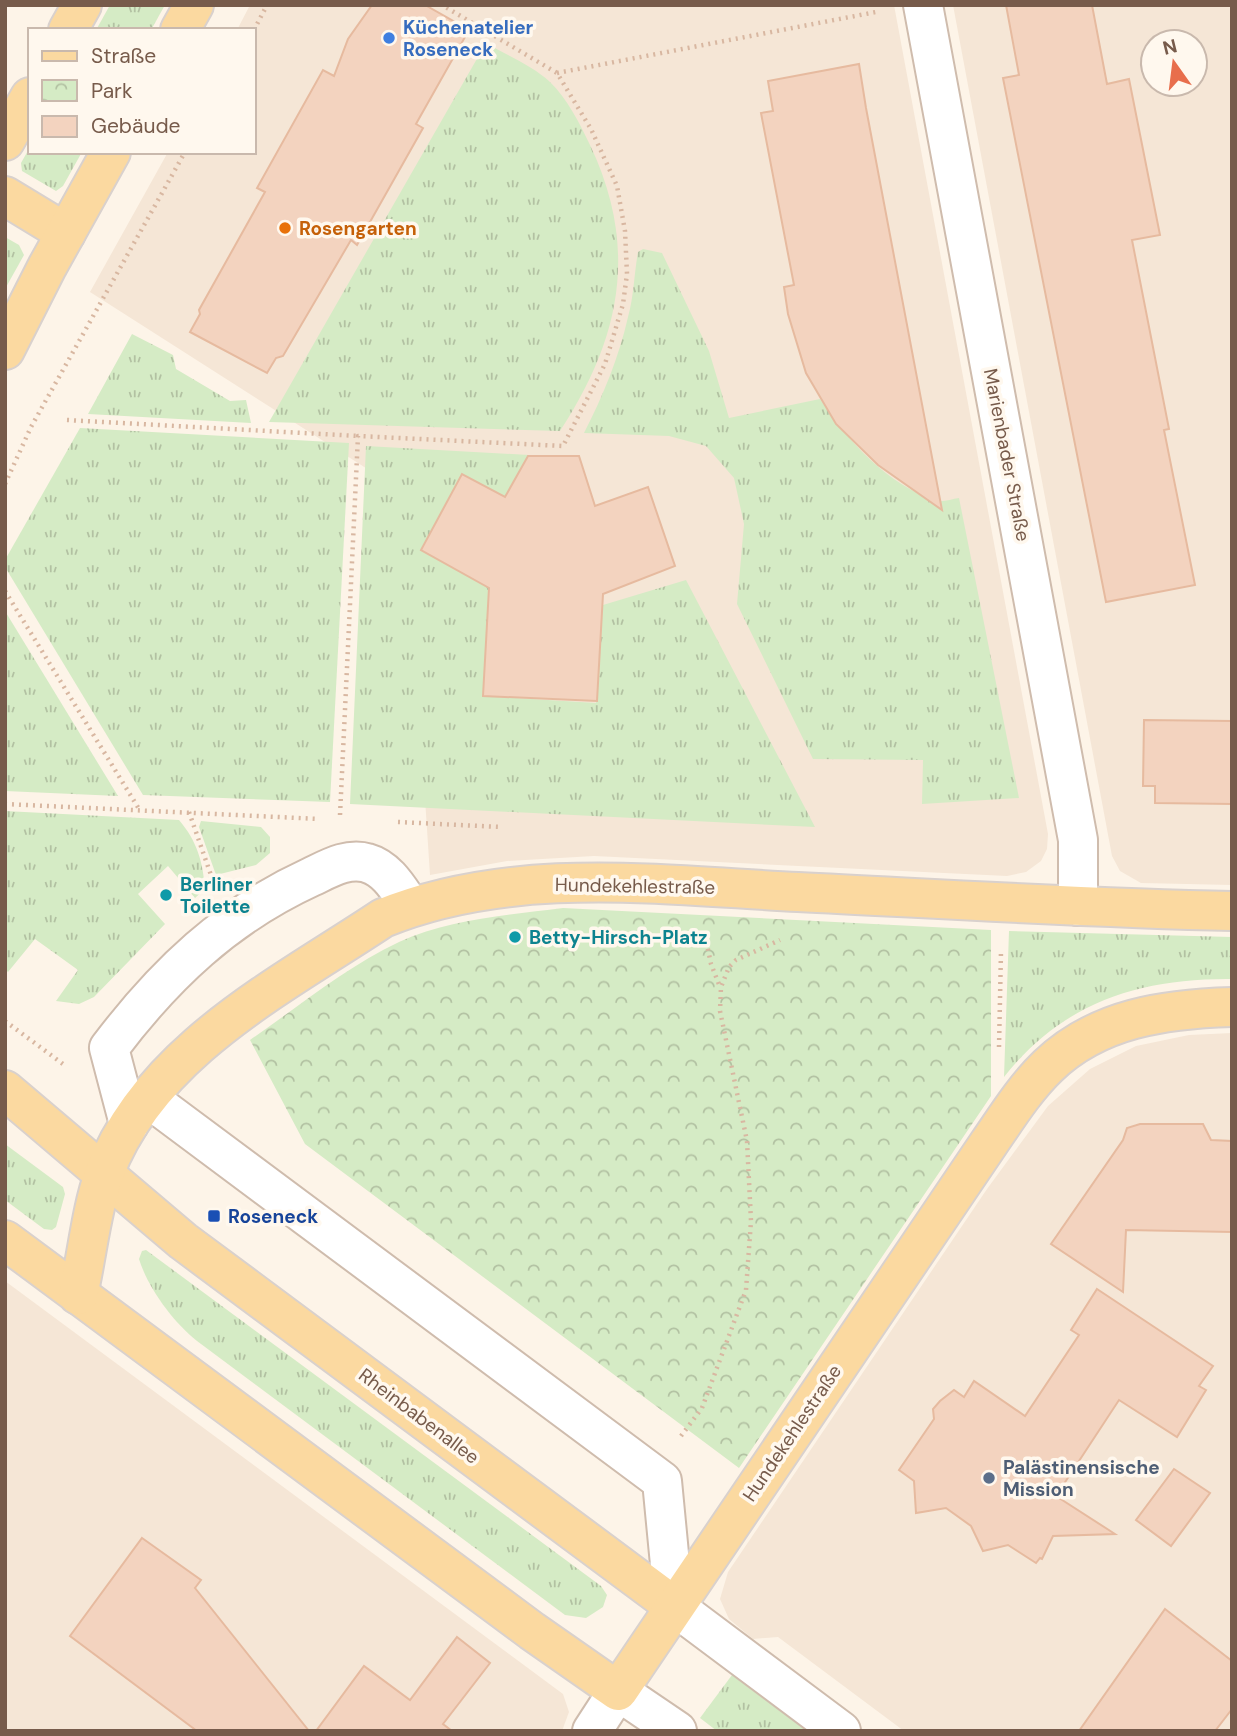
<svg xmlns="http://www.w3.org/2000/svg" width="1237" height="1736" font-family="'DM Sans',sans-serif">
	<defs>
		<pattern id="grass-tufts" width="24" height="20" patternUnits="userSpaceOnUse" patternTransform="scale(1.75)"><rect width="24" height="20" fill="#d5ebc5"/><path d="M3 7l-1-3M5 7V3M7 7l1-3M15 17l-1-3M17 17v-4M19 17l1-3" fill="none" stroke="#b2c1a2"/></pattern>
		<pattern id="park-crowns" width="20" height="18" patternUnits="userSpaceOnUse" patternTransform="scale(1.75)"><rect width="20" height="18" fill="#d5ebc5"/><path d="M2 6a3 3 0 1 1 6 0M12 15a3 3 0 1 1 6 0" fill="none" stroke="#b2c1a2"/></pattern>
	</defs>
	<rect width="100%" height="100%" fill="#fdf4e8"/>
	<!-- residential -->
	<g fill="#f5e6d6" fill-rule="evenodd">
		<polygon points="250,5 894,5 1048,834 1047,849 1041,861 1026,872 1007,876 594,856 507,861 430,875 405,493 90,292 168,152 254,152 254,30 237,30"/>
		<path d="M953,5h279v880l-91,-2 -21,-12 -8,-15zM1153,42h42v42h-42z"/>
		<polygon points="1232,1033 1232,1731 904,1731 778,1637 753,1639 729,1619 720,1599 728,1572 987,1189 1048,1106 1090,1069 1136,1046 1189,1035"/>
		<polygon points="5,1281 563,1694 569,1712 562,1731 5,1731"/>
	</g>
	<!-- grass -->
	<g fill="url(#grass-tufts)">
		<polygon points="110,5 165,5 151,30 96,30"/>
		<path d="M486,43c20,12 47,23 64,39 17,16 30,42 40,63 49,103 31,193 -30,286l-291,-9z"/>
		<polygon points="30,147 30,152 82,152 63,186 56,191 22,171 21,163"/>
		<polygon points="5,237 19,245 24,255 5,289"/>
		<path d="M643,249l19,4 47,98 20,67 91,-19c27,41 68,87 118,102 6,1 14,-2 21,-3l60,300 -97,6 1,-44 -110,-1 -76,-155 7,-80 -10,-46 -28,-32 -37,-10 -85,-3c19,-37 35,-76 44,-116 6,-21 6,-43 10,-65z"/>
		<polygon points="132,334 173,355 176,369 230,401 246,400 251,423 88,414"/>
		<polygon points="80,428 349,443 330,802 143,795 5,567 5,560"/>
		<polygon points="366,446 529,455 518,474 535,513 462,474 421,549 489,588 483,696 596,703 603,605 686,580 815,827 350,804"/>
		<polygon points="5,611 118,796 5,791"/>
		<path d="M5,811l174,9c18,21 24,42 26,69l-10,9 -27,-32 -30,28 27,30 -71,73 -15,7 -23,-3 22,-31 -43,-31 -27,33 -3,-3z"/>
		<polygon points="201,821 261,827 270,837 270,853 256,865 216,875 199,827"/>
		<path d="M1009,931l223,6v42c-93,-1 -170,24 -228,98z"/>
		<polygon points="5,1144 63,1187 65,1194 56,1227 52,1230 44,1229 5,1200"/>
		<path d="M146,1250l455,336 6,9 -4,12 -17,11 -21,-3 -368,-274c-24,-19 -49,-53 -58,-82l3,-8z"/>
		<polygon points="732,1675 807,1731 717,1731 700,1718"/>
	</g>
	<!-- park -->
	<path fill="url(#park-crowns)" d="M563,908l428,22v166l-252,372 -434,-324 -55,-104c48,-33 96,-73 149,-98 50,-23 110,-27 164,-34z"/>
	<!-- building -->
	<g fill="#f3d3bf" stroke="#e6ba9f" stroke-width="2">
		<polygon points="372,5 425,5 469,30 416,124 423,128 357,245 351,240 283,356 276,358 267,373 190,332 200,314 199,310 265,192 257,188 323,70 334,76 348,39"/>
		<polygon points="1006,5 1092,5 1107,84 1129,79 1160,235 1132,240 1169,429 1164,430 1195,585 1106,602 1003,78 1019,75"/>
		<polygon points="859,64 866,108 942,510 878,465 836,424 806,373 788,314 784,287 794,285 761,113 773,111 768,81"/>
		<polygon points="528,456 579,456 595,506 648,487 675,566 603,594 597,701 483,696 489,588 421,550 462,474 505,497"/>
		<polygon points="1144,720 1232,721 1232,804 1155,803 1155,786 1143,786"/>
		<polygon points="1140,1124 1203,1124 1211,1140 1232,1141 1232,1232 1126,1230 1123,1292 1051,1244 1123,1140 1127,1128"/>
		<polygon points="1097,1289 1213,1366 1199,1386 1206,1390 1177,1437 1119,1400 1056,1496 1115,1534 1053,1536 1042,1559 1040,1558 1036,1563 1008,1545 983,1551 971,1526 946,1508 916,1513 914,1481 899,1470 934,1419 933,1409 940,1401 954,1390 964,1397 974,1381 1025,1416 1079,1335 1071,1330"/>
		<polygon points="1174,1469 1210,1493 1171,1546 1136,1520"/>
		<polygon points="142,1538 201,1580 195,1588 309,1731 197,1731 70,1636"/>
		<polygon points="1165,1609 1232,1661 1232,1709 1215,1731 1079,1731"/>
		<polygon points="457,1637 490,1663 443,1724 452,1731 316,1731 364,1666 410,1700"/>
	</g>
	<g fill="none" stroke-linecap="round" stroke-linejoin="round">
		<!-- minor casing -->
		<g stroke="#cfbcad" stroke-width="42">
			<g id="minor">
				<polyline points="923,5 1078,840 1078,906"/>
				<polyline points="148,1098 662,1481 674,1606 841,1731"/>
				<path d="M129,1124l-20,-76c56,-74 117,-132 202,-171 17,-8 37,-20 56,-14 21,6 32,27 44,44"/>
				<polyline points="592,1731 618,1691 677,1731"/>
			</g>
		</g>
		<!-- major casing -->
		<g stroke="#d9d1cd" stroke-width="42">
			<g id="major">
				<polyline points="68,30 82,5"/>
				<polyline points="180,30 194,5"/>
				<polyline points="5,141 30,97"/>
				<polyline points="5,196 66,233"/>
				<polyline points="5,350 47,267 111,152"/>
				<polyline points="5,1090 183,1241 674,1606"/>
				<path d="M5,1240l527,391 86,60 371,-548c18,-26 36,-55 59,-77 50,-48 117,-57 184,-59"/>
				<path d="M78,1295c9,-39 13,-84 26,-121 46,-123 177,-188 279,-256 130,-53 278,-33 415,-26 144,7 289,16 434,19"/>
			</g>
		</g>
		<!-- path -->
		<g stroke="#d8b7a1" stroke-width="4.5" stroke-dasharray="2 5" stroke-linecap="butt">
			<polyline points="254,30 267,5"/>
			<polyline points="557,73 876,12"/>
			<polyline points="67,420 358,436"/>
			<polyline points="5,484 31,427 185,152"/>
			<polyline points="5,591 139,809"/>
			<polyline points="5,804 319,819"/>
			<polyline points="189,812 212,878"/>
			<polyline points="340,815 358,436 563,446 605,364 623,304 627,274 625,231 617,186 591,129 557,73 442,5"/>
			<polyline points="398,822 501,827"/>
			<polyline points="705,935 711,964 720,987"/>
			<polyline points="5,1021 63,1064"/>
			<polyline points="999,1047 1001,951"/>
			<polyline points="681,1436 702,1408 746,1290 751,1221 747,1141 720,1011 721,987 729,967 736,960 780,940"/>
		</g>
		<!-- minor -->
		<use href="#minor" stroke="#fff" stroke-width="38"/>
		<!-- major -->
		<use href="#major" stroke="#fbd9a0" stroke-width="38"/>
	</g>
	<!-- markers -->
	<circle fill="#3f7fe0" stroke="#fff8ee" stroke-width="2.5" cx="389" cy="38" r="7"/>
	<circle fill="#e8710a" stroke="#fff8ee" stroke-width="2.5" cx="285" cy="228" r="7"/>
	<g fill="#0f9aa8" stroke="#fff8ee" stroke-width="2.5">
		<circle cx="166" cy="895" r="7"/>
		<circle cx="515" cy="937" r="7"/>
	</g>
	<rect fill="#1a4fb4" stroke="#fff8ee" stroke-width="2.5" x="207" y="1209" width="14" height="14" rx="3.5"/>
	<circle fill="#5c6f8a" stroke="#fff8ee" stroke-width="2.5" cx="989" cy="1478" r="7"/>
	<g text-anchor="middle" dominant-baseline="central" stroke-width="7" stroke-linejoin="round" paint-order="stroke">
		<!-- shop labels -->
		<g font-size="19" font-weight="bold" fill="#366cbe" stroke="#fff8ee" text-anchor="start">
			<text x="403" y="27">Küchenatelier<tspan x="403" dy="22">Roseneck</tspan></text>
		</g>
		<!-- food labels -->
		<g font-size="19" font-weight="bold" fill="#c56008" stroke="#fff8ee" text-anchor="start">
			<text x="299" y="228">Rosengarten</text>
		</g>
		<!-- street labels -->
		<g font-size="19" fill="#775b4b" stroke="#fff8ee">
			<text transform="translate(1007 455) rotate(79)">Marienbader Straße</text>
			<text transform="translate(635 886) rotate(1)">Hundekehlestraße</text>
			<text transform="translate(419 1416) rotate(37)">Rheinbabenallee</text>
			<text transform="translate(792 1433) rotate(-56)">Hundekehlestraße</text>
		</g>
		<!-- culture labels -->
		<g font-size="19" font-weight="bold" fill="#0d838f" stroke="#fff8ee" text-anchor="start">
			<text x="180" y="884">Berliner<tspan x="180" dy="22">Toilette</tspan></text>
			<text x="529" y="937">Betty-Hirsch-Platz</text>
		</g>
		<!-- transit labels -->
		<g font-size="19" font-weight="bold" fill="#164399" stroke="#fff8ee" text-anchor="start">
			<text x="228" y="1216">Roseneck</text>
		</g>
		<!-- service labels -->
		<g font-size="19" font-weight="bold" fill="#4e5e75" stroke="#fff8ee" text-anchor="start">
			<text x="1003" y="1467">Palästinensische<tspan x="1003" dy="22">Mission</tspan></text>
		</g>
	</g>
	<!-- border -->
	<rect width="1237" height="1736" fill="none" stroke="#775b4b" stroke-width="14"/>
	<!-- legend -->
	<rect x="28" y="28" width="228" height="126" fill="#fff8ee" stroke="#c9b9ad" stroke-width="2"/>
	<rect x="42" y="51" width="35" height="10" fill="#fbd9a0" stroke="#c9b9ad" stroke-width="2"/>
	<text x="91" y="63" font-size="21" fill="#775b4b">Straße</text>
	<rect x="42" y="80" width="35" height="21" fill="url(#park-crowns)" stroke="#c9b9ad" stroke-width="2"/>
	<text x="91" y="98" font-size="21" fill="#775b4b">Park</text>
	<rect x="42" y="116" width="35" height="21" fill="#f3d3bf" stroke="#c9b9ad" stroke-width="2"/>
	<text x="91" y="133" font-size="21" fill="#775b4b">Gebäude</text>
	<!-- north arrow -->
	<g transform="translate(1174 63) rotate(346)"><circle r="33" fill="#fff8ee" stroke="#c9b9ad" stroke-width="2"/>
	<path d="M0-5L12 26L0 18L-12 26Z" fill="#e86e4c"/>
	<text y="-10" font-size="19" font-weight="bold" text-anchor="middle" fill="#775b4b">N</text>
	</g>
</svg>
